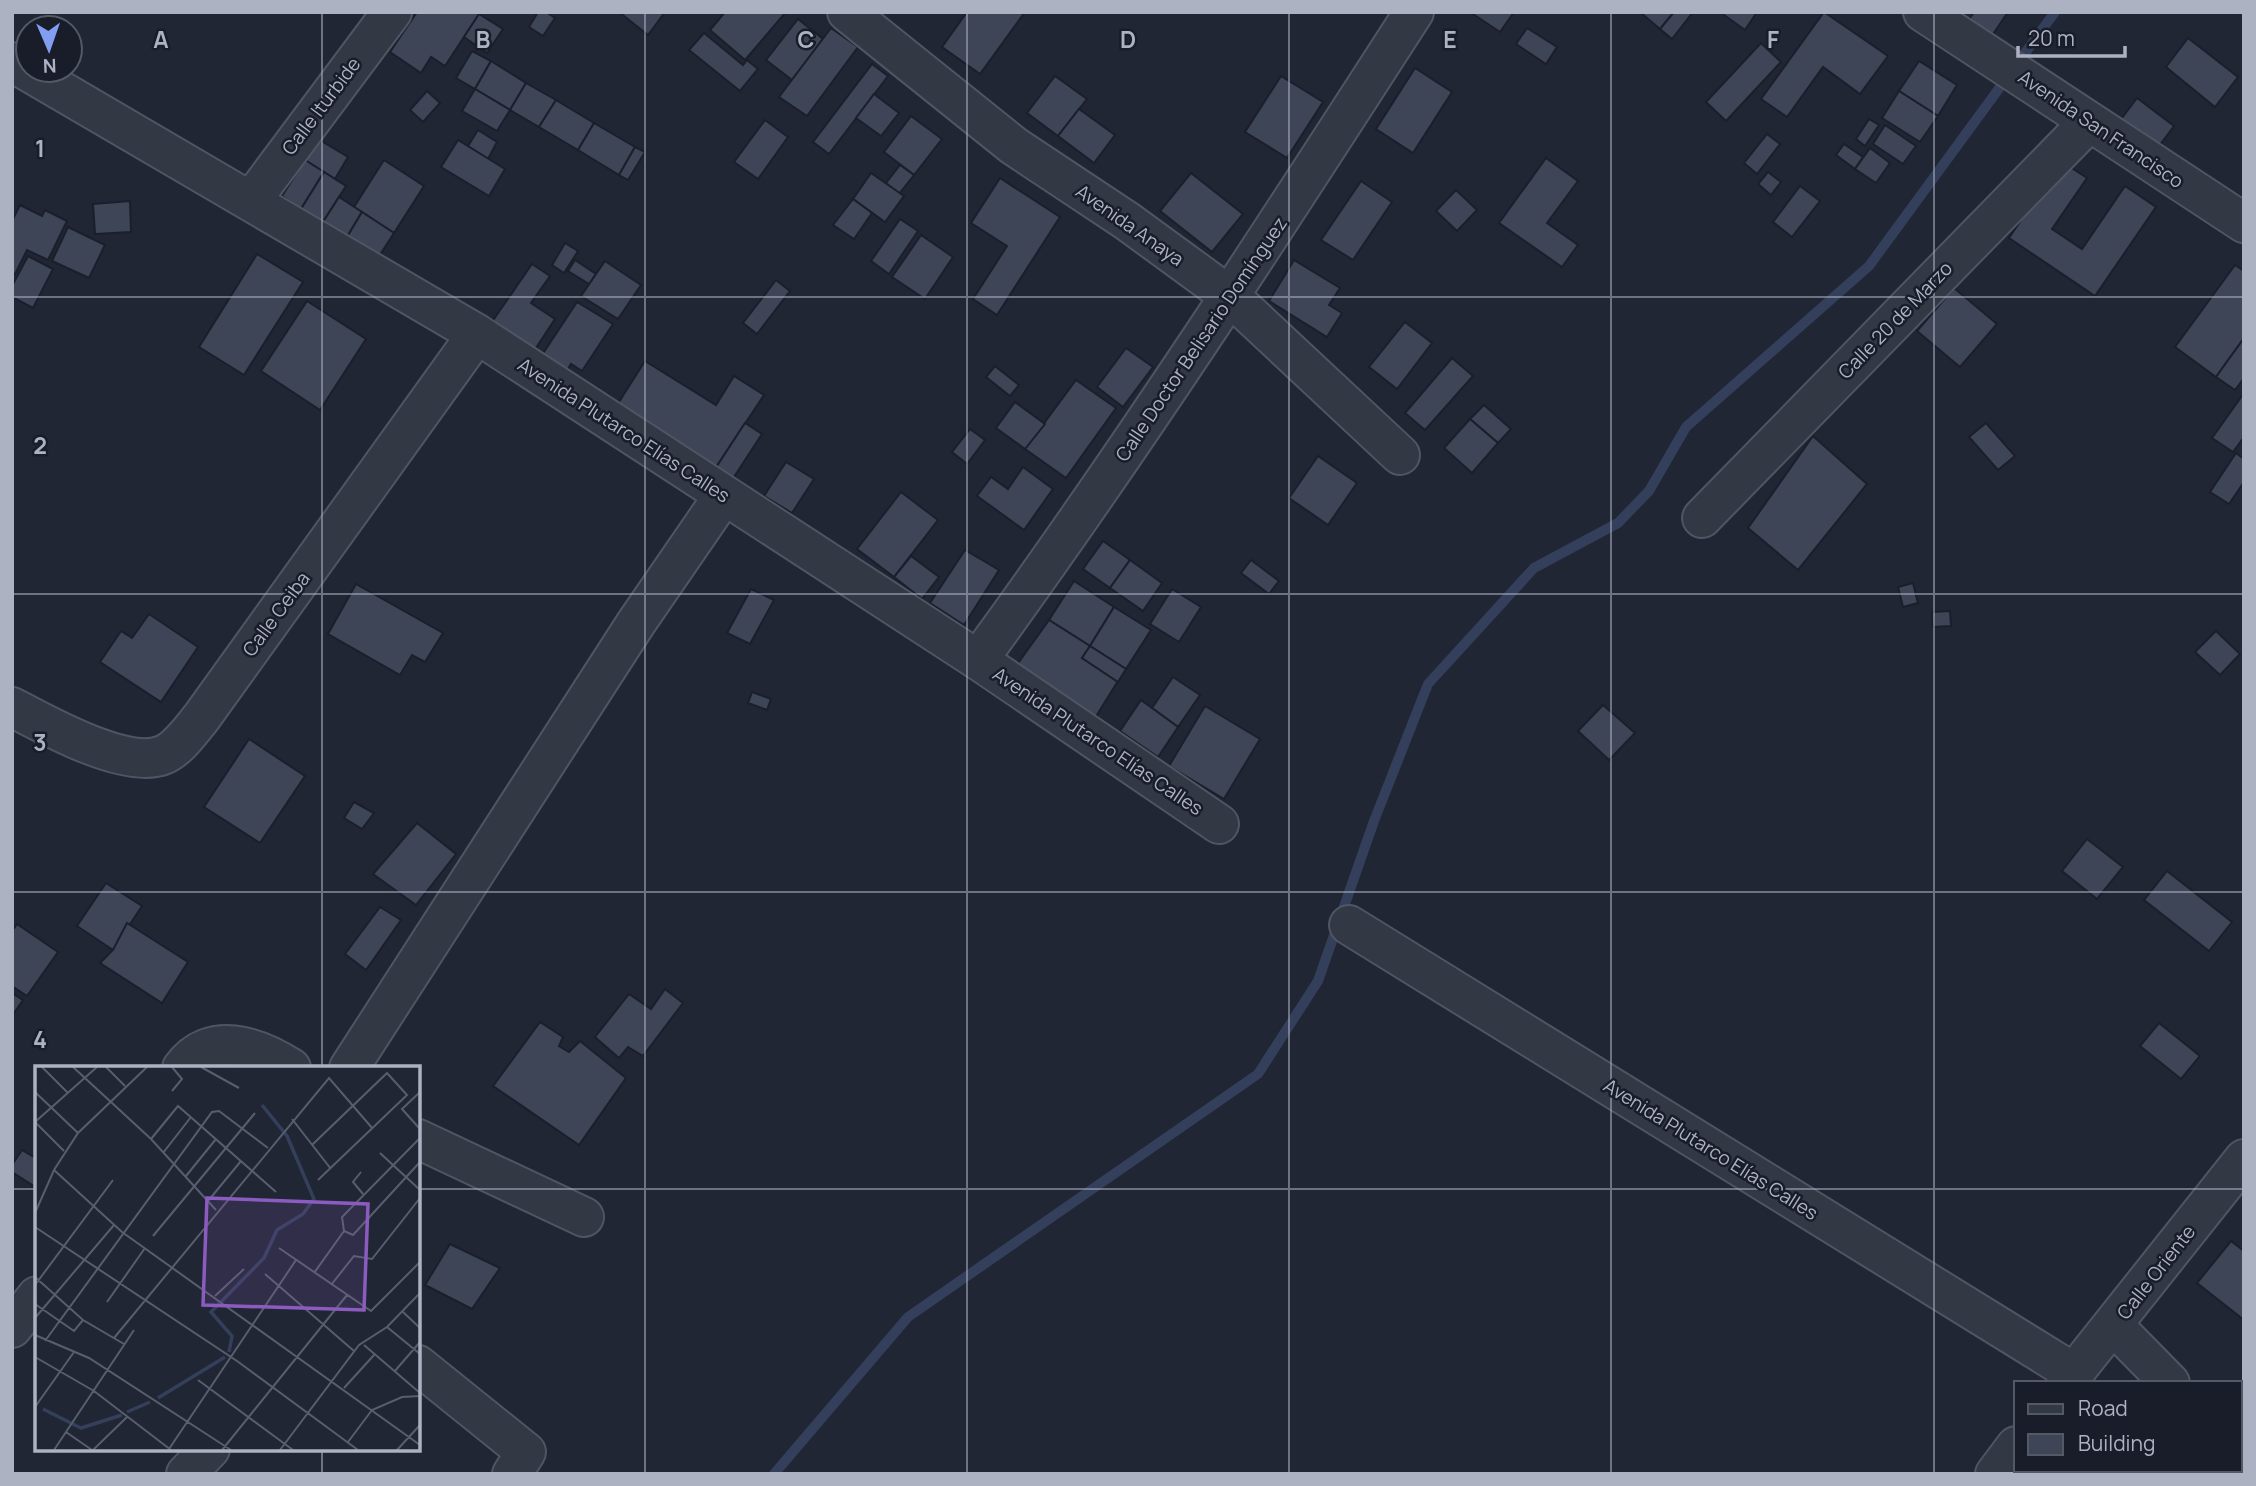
<svg xmlns="http://www.w3.org/2000/svg" width="2256" height="1486" font-family="Manrope,sans-serif">
	<rect width="100%" height="100%" fill="#202634"/>
	<g fill="none" stroke-linecap="round" stroke-linejoin="round">
		<!-- stream -->
		<polyline stroke="#343f5b" stroke-width="10" points="774,1474 908,1317 1258,1074 1318,981 1374,821 1428,684 1534,568 1618,523 1649,491 1686,427 1869,266 2055,12"/>
	</g>
	<!-- building -->
	<g fill="#3e4557" stroke="#1a1f2b" stroke-width="2">
		<polygon points="417,12 476,12 479,14 445,66 431,57 421,73 390,52"/>
		<polygon points="538,12 546,12 555,18 543,36 529,27"/>
		<polygon points="619,12 665,12 648,35"/>
		<polygon points="725,12 786,12 745,60 710,30"/>
		<polygon points="967,12 1025,12 980,74 942,47"/>
		<polygon points="1470,12 1514,12 1500,32"/>
		<polygon points="1640,12 1674,12 1660,29"/>
		<polygon points="1674,12 1693,12 1672,39 1660,29"/>
		<polygon points="1720,12 1757,12 1745,30"/>
		<polygon points="1824,12 1888,56 1860,94 1823,67 1787,117 1761,99"/>
		<polygon points="1974,12 2008,12 1987,43 1963,28"/>
		<polygon points="479,14 503,29 487,53 464,37"/>
		<polygon points="798,19 823,39 792,80 766,60"/>
		<polygon points="831,28 858,47 807,116 779,97"/>
		<polygon points="1527,28 1557,47 1546,64 1516,44"/>
		<polygon points="704,33 743,65 747,60 758,69 740,91 689,50"/>
		<polygon points="2188,38 2238,77 2215,107 2166,67"/>
		<polygon points="1761,43 1781,62 1726,121 1706,102"/>
		<polygon points="472,51 491,61 475,89 456,78"/>
		<polygon points="491,61 526,83 510,110 475,89"/>
		<polygon points="1919,61 1957,85 1938,116 1899,91"/>
		<polygon points="872,64 888,76 829,154 813,142"/>
		<polygon points="1415,68 1452,92 1413,153 1376,129"/>
		<polygon points="1055,76 1087,99 1058,136 1027,113"/>
		<polygon points="1281,76 1323,102 1287,158 1245,132"/>
		<polygon points="526,83 556,100 539,127 510,110"/>
		<polygon points="475,89 510,110 497,131 462,111"/>
		<polygon points="427,91 440,103 423,122 410,110"/>
		<polygon points="1899,91 1938,116 1920,142 1882,118"/>
		<polygon points="874,94 899,113 881,136 856,118"/>
		<polygon points="2137,98 2174,126 2150,158 2113,130"/>
		<polygon points="556,100 594,123 578,150 539,127"/>
		<polygon points="1079,109 1115,135 1094,163 1058,136"/>
		<polygon points="911,116 942,139 914,175 884,152"/>
		<polygon points="1869,119 1879,125 1865,146 1856,139"/>
		<polygon points="765,120 788,137 758,179 734,162"/>
		<polygon points="594,123 635,147 619,175 578,150"/>
		<polygon points="1885,125 1916,146 1903,164 1873,144"/>
		<polygon points="478,130 497,142 488,159 468,146"/>
		<polygon points="1767,134 1780,144 1757,174 1744,163"/>
		<polygon points="318,139 348,157 335,179 305,160"/>
		<polygon points="458,140 505,169 489,196 441,167"/>
		<polygon points="1844,144 1863,157 1855,169 1836,155"/>
		<polygon points="635,147 645,152 628,180 619,175"/>
		<polygon points="1870,148 1890,163 1876,183 1855,169"/>
		<polygon points="1546,158 1578,181 1547,223 1578,245 1562,267 1499,223"/>
		<polygon points="305,160 324,172 301,209 282,196"/>
		<polygon points="384,160 424,186 394,233 354,207"/>
		<polygon points="2061,161 2087,178 2052,229 2082,249 2125,186 2156,207 2095,296 2009,238"/>
		<polygon points="900,165 914,175 899,194 886,183"/>
		<polygon points="324,172 346,186 323,222 301,209"/>
		<polygon points="1768,172 1781,182 1771,195 1758,184"/>
		<polygon points="871,173 904,196 885,222 853,199"/>
		<polygon points="1191,173 1243,214 1212,252 1160,211"/>
		<polygon points="1000,178 1060,217 997,315 973,299 1007,246 971,223"/>
		<polygon points="1361,181 1392,202 1353,260 1321,240"/>
		<polygon points="1800,186 1820,201 1792,237 1773,222"/>
		<polygon points="1456,190 1477,210 1457,231 1436,211"/>
		<polygon points="339,197 362,212 347,237 323,222"/>
		<polygon points="853,199 872,213 854,239 833,225"/>
		<polygon points="130,201 131,232 95,234 93,204"/>
		<polygon points="20,205 42,216 45,210 67,221 48,260 27,250 15,274 12,273 12,221"/>
		<polygon points="362,212 394,233 378,258 347,237"/>
		<polygon points="900,219 918,231 889,274 871,261"/>
		<polygon points="68,227 105,245 89,278 52,261"/>
		<polygon points="921,235 953,257 925,299 892,277"/>
		<polygon points="565,243 578,251 564,273 552,265"/>
		<polygon points="257,254 303,282 244,375 199,347"/>
		<polygon points="28,256 53,269 33,308 12,297 12,286"/>
		<polygon points="575,260 596,274 589,284 568,271"/>
		<polygon points="1294,260 1340,288 1329,305 1342,313 1327,337 1269,301"/>
		<polygon points="605,261 641,285 618,319 581,296"/>
		<polygon points="532,264 550,276 531,303 555,319 530,357 487,329"/>
		<polygon points="2235,265 2244,271 2244,338 2216,377 2175,347"/>
		<polygon points="776,280 790,291 757,334 743,323"/>
		<polygon points="1954,288 1997,324 1960,367 1917,331"/>
		<polygon points="307,301 366,339 320,410 261,371"/>
		<polygon points="577,302 613,324 582,371 571,364 565,374 540,358"/>
		<polygon points="1405,322 1432,343 1397,389 1369,367"/>
		<polygon points="2244,338 2244,378 2235,390 2216,377"/>
		<polygon points="1126,348 1153,367 1123,407 1097,387"/>
		<polygon points="1452,358 1473,376 1425,430 1405,413"/>
		<polygon points="645,361 716,405 734,376 764,395 715,469 617,405"/>
		<polygon points="995,366 1019,385 1010,396 986,377"/>
		<polygon points="1076,380 1116,408 1066,478 1025,449"/>
		<polygon points="2244,393 2244,437 2233,452 2212,438"/>
		<polygon points="1015,402 1045,424 1025,449 996,428"/>
		<polygon points="1484,405 1511,429 1498,443 1470,419"/>
		<polygon points="1470,419 1498,443 1472,473 1444,448"/>
		<polygon points="745,423 762,434 732,480 715,469"/>
		<polygon points="1986,423 2015,456 1998,470 1969,437"/>
		<polygon points="970,429 985,440 967,464 952,452"/>
		<polygon points="1813,436 1867,484 1798,570 1748,528"/>
		<polygon points="2236,453 2244,459 2244,482 2229,504 2210,492"/>
		<polygon points="1318,456 1357,483 1328,525 1289,498"/>
		<polygon points="786,462 814,479 792,513 764,496"/>
		<polygon points="1023,467 1053,489 1024,530 977,496 991,477 1008,489"/>
		<polygon points="901,492 938,520 894,577 857,549"/>
		<polygon points="1103,541 1130,560 1110,588 1083,569"/>
		<polygon points="965,550 999,570 964,625 930,603"/>
		<polygon points="911,556 939,577 922,599 894,577"/>
		<polygon points="1130,560 1162,583 1143,611 1110,588"/>
		<polygon points="1251,560 1279,581 1269,594 1241,573"/>
		<polygon points="1074,581 1114,607 1090,646 1049,620"/>
		<polygon points="1913,583 1918,603 1903,607 1898,587"/>
		<polygon points="356,584 443,633 425,662 412,655 400,675 328,634"/>
		<polygon points="751,589 774,600 750,644 727,633"/>
		<polygon points="1172,589 1201,607 1179,642 1150,624"/>
		<polygon points="1114,607 1151,630 1126,669 1090,646"/>
		<polygon points="1950,611 1951,626 1933,627 1932,612"/>
		<polygon points="149,614 198,647 161,702 100,662 121,631 132,638"/>
		<polygon points="1049,620 1090,646 1082,658 1118,681 1095,718 1016,666"/>
		<polygon points="2216,631 2240,654 2220,675 2195,652"/>
		<polygon points="1090,646 1126,669 1118,682 1082,658"/>
		<polygon points="1173,677 1200,695 1178,727 1152,708"/>
		<polygon points="752,692 771,699 767,710 748,703"/>
		<polygon points="1141,700 1178,727 1158,757 1120,731"/>
		<polygon points="1603,705 1635,733 1609,760 1578,731"/>
		<polygon points="1205,706 1260,739 1224,799 1169,766"/>
		<polygon points="249,739 305,776 260,843 204,807"/>
		<polygon points="354,802 374,813 362,829 344,818"/>
		<polygon points="417,823 456,854 416,905 373,874"/>
		<polygon points="2087,839 2123,867 2097,899 2062,871"/>
		<polygon points="2167,871 2232,922 2209,951 2144,900"/>
		<polygon points="106,883 142,906 113,950 77,926"/>
		<polygon points="380,907 401,920 366,970 345,954"/>
		<polygon points="127,923 188,962 162,1003 100,963 113,950"/>
		<polygon points="17,924 58,952 27,996 12,986 12,931"/>
		<polygon points="665,989 683,1003 643,1056 628,1047 619,1058 595,1037 629,994 651,1009"/>
		<polygon points="12,993 23,1000 12,1016"/>
		<polygon points="540,1022 563,1037 559,1046 569,1052 580,1041 626,1078 579,1145 493,1086"/>
		<polygon points="2159,1023 2200,1056 2181,1079 2140,1046"/>
		<polygon points="22,1150 37,1159 37,1188 12,1172 12,1165"/>
		<polygon points="2231,1241 2244,1251 2244,1320 2197,1283"/>
		<polygon points="450,1244 500,1268 472,1309 425,1285"/>
	</g>
	<g fill="none" stroke-linecap="round" stroke-linejoin="round">
		<!-- street casing -->
		<g stroke="#505563" stroke-width="42">
			<g id="street">
				<polyline points="847,12 1014,146 1127,221 1231,297 1400,455"/>
				<polyline points="1923,12 2244,223"/>
				<polyline points="12,62 477,334 978,660 1219,824"/>
				<polyline points="251,201 392,12"/>
				<polyline points="1702,518 2089,122"/>
				<path d="M978,660c154,-211 295,-429 436,-648"/>
				<path d="M12,707c34,18 114,63 151,48 15,-6 28,-25 38,-37l276,-384"/>
				<polyline points="1349,925 2074,1373"/>
				<path d="M182,1068c28,-38 75,-22 109,0"/>
				<polyline points="349,1068 636,623 724,495"/>
				<polyline points="418,1139 584,1217"/>
				<polyline points="2114,1326 2170,1383"/>
				<polyline points="12,1328 37,1296"/>
				<polyline points="418,1365 526,1452 512,1474"/>
				<polyline points="2066,1383 2244,1159"/>
				<polyline points="2240,1454 2244,1458"/>
				<polyline points="186,1474 210,1449"/>
				<polyline points="1995,1474 2016,1446"/>
				<polyline points="2210,1474 2213,1470"/>
			</g>
		</g>
		<!-- street -->
		<use href="#street" stroke="#333845" stroke-width="38"/>
	</g>
	<!-- grid -->
	<path fill="none" stroke="#adb2c2" stroke-width="2" stroke-opacity="0.55" d="M322,12v1056M645,12v1462M967,12v1462M1289,12v1462M1611,12v1462M1934,12v1462M12,297h2232M12,594h2232M12,892h2232M12,1189h25M418,1189h1826M322,1449v25"/>
	<g text-anchor="middle" dominant-baseline="central" stroke-width="5" stroke-linejoin="round" paint-order="stroke">
		<!-- street labels -->
		<g font-size="19" fill="#adb2c2" stroke="#191d29">
			<text transform="translate(321 106) rotate(-53)">Calle Iturbide</text>
			<text transform="translate(2101 129) rotate(34)">Avenida San Francisco</text>
			<text transform="translate(1130 225) rotate(35)">Avenida Anaya</text>
			<text transform="translate(1895 320) rotate(-46)">Calle 20 de Marzo</text>
			<text transform="translate(1201 339) rotate(-56)">Calle Doctor Belisario Domínguez</text>
			<text transform="translate(624 430) rotate(33)">Avenida Plutarco Elías Calles</text>
			<text transform="translate(276 614) rotate(-54)">Calle Ceiba</text>
			<text transform="translate(1098 741) rotate(34)">Avenida Plutarco Elías Calles</text>
			<text transform="translate(1711 1149) rotate(32)">Avenida Plutarco Elías Calles</text>
			<text transform="translate(2156 1272) rotate(-52)">Calle Oriente</text>
		</g>
	</g>
	<!-- overview -->
	<g transform="translate(35 1066)">
		<rect width="385" height="385" fill="#202634"/>
		<path fill="none" stroke="#343f5b" stroke-width="3.5" d="M194,286l3,-16 -21,-24 53,-54 13,-28 26,-16 11,-15 -27,-63 -25,-31M123,332l67,-41M8,343l38,19 41,-13M92,346l23,-10"/>
		<path fill="none" stroke="#585e6d" stroke-width="2" d="M7,1l26,26M38,1l78,72 65,71M71,1l19,19M166,1l38,21M137,25l10,-12 -10,-12M0,26l43,41M385,26l-18,17 18,20M257,53l39,50M0,56l62,-55M0,56l29,29M385,72l-78,79 2,14 9,4 67,-73M116,73l27,-33 98,86M277,79l75,-72 20,22 -89,85M128,87l28,-36M345,87l40,37M19,104l68,62 298,213M326,106l-8,10 10,12M151,110l30,-37M173,135l33,-40M0,147l19,-43 24,-37 69,-66M0,161l202,134 121,89M118,170l102,-123M244,182l92,63 49,-49M279,207l30,-42M230,208l89,77M0,211l48,43 41,24M0,219l78,-105M296,219l23,-29 18,3 48,-61M180,230l29,-27M72,236l38,-54M0,238l39,27 9,-11M368,246l17,16M0,252l79,-93M352,261l33,27M0,269l54,23 142,92M79,272l215,-260 44,51M10,275l167,-229 7,-1 49,37M329,279l56,48M0,291l59,34 77,59M359,306l26,-30M163,314l95,70M309,322l30,-33M0,341l39,-55M31,366l26,18M313,376l24,-32 30,-13 18,-1M134,383l127,-189M19,384l80,-120M58,384l34,-33M187,384l125,-155M245,384l79,-105 28,-18 33,-34M362,384l23,-25"/>
		<path fill="#8c5bc0" fill-opacity="0.15" stroke="#8c5bc0" stroke-width="3.5" d="M172,132l161,6 -4,106 -161,-5z"/>
		<rect width="385" height="385" fill="none" stroke="#adb2c2" stroke-width="3.5"/>
	</g>
	<g font-size="23" text-anchor="middle" font-weight="bold" fill="#adb2c2" stroke="#191d29" stroke-width="5" stroke-linejoin="round" paint-order="stroke">
		<text x="161" y="48">A</text>
		<text x="483" y="48">B</text>
		<text x="806" y="48">C</text>
		<text x="1128" y="48">D</text>
		<text x="1450" y="48">E</text>
		<text x="1773" y="48">F</text>
		<text x="40" y="157">1</text>
		<text x="40" y="454">2</text>
		<text x="40" y="751">3</text>
		<text x="40" y="1048">4</text>
	</g>
	<!-- border -->
	<rect width="2256" height="1486" fill="none" stroke="#adb2c2" stroke-width="28"/>
	<!-- legend -->
	<rect x="2014" y="1381" width="228" height="91" fill="#191d29" stroke="#545966" stroke-width="2"/>
	<rect x="2028" y="1404" width="35" height="10" fill="#333845" stroke="#545966" stroke-width="2"/>
	<text x="2078" y="1416" font-size="21" fill="#adb2c2">Road</text>
	<rect x="2028" y="1434" width="35" height="21" fill="#3e4557" stroke="#545966" stroke-width="2"/>
	<text x="2078" y="1451" font-size="21" fill="#adb2c2">Building</text>
	<!-- north arrow -->
	<g transform="translate(49 49) rotate(178)"><circle r="33" fill="#191d29" stroke="#545966" stroke-width="2"/>
	<path d="M0-5L12 26L0 18L-12 26Z" fill="#829ef2"/>
	<text y="-10" font-size="19" font-weight="bold" text-anchor="middle" fill="#adb2c2">N</text>
	</g>
	<!-- scale -->
	<path d="M2018 46v10h107v-10" fill="none" stroke="#adb2c2" stroke-width="3.5"/>
	<text x="2028" y="46" font-size="21" fill="#adb2c2" stroke="#191d29" stroke-width="5" paint-order="stroke">20 m</text>
</svg>
